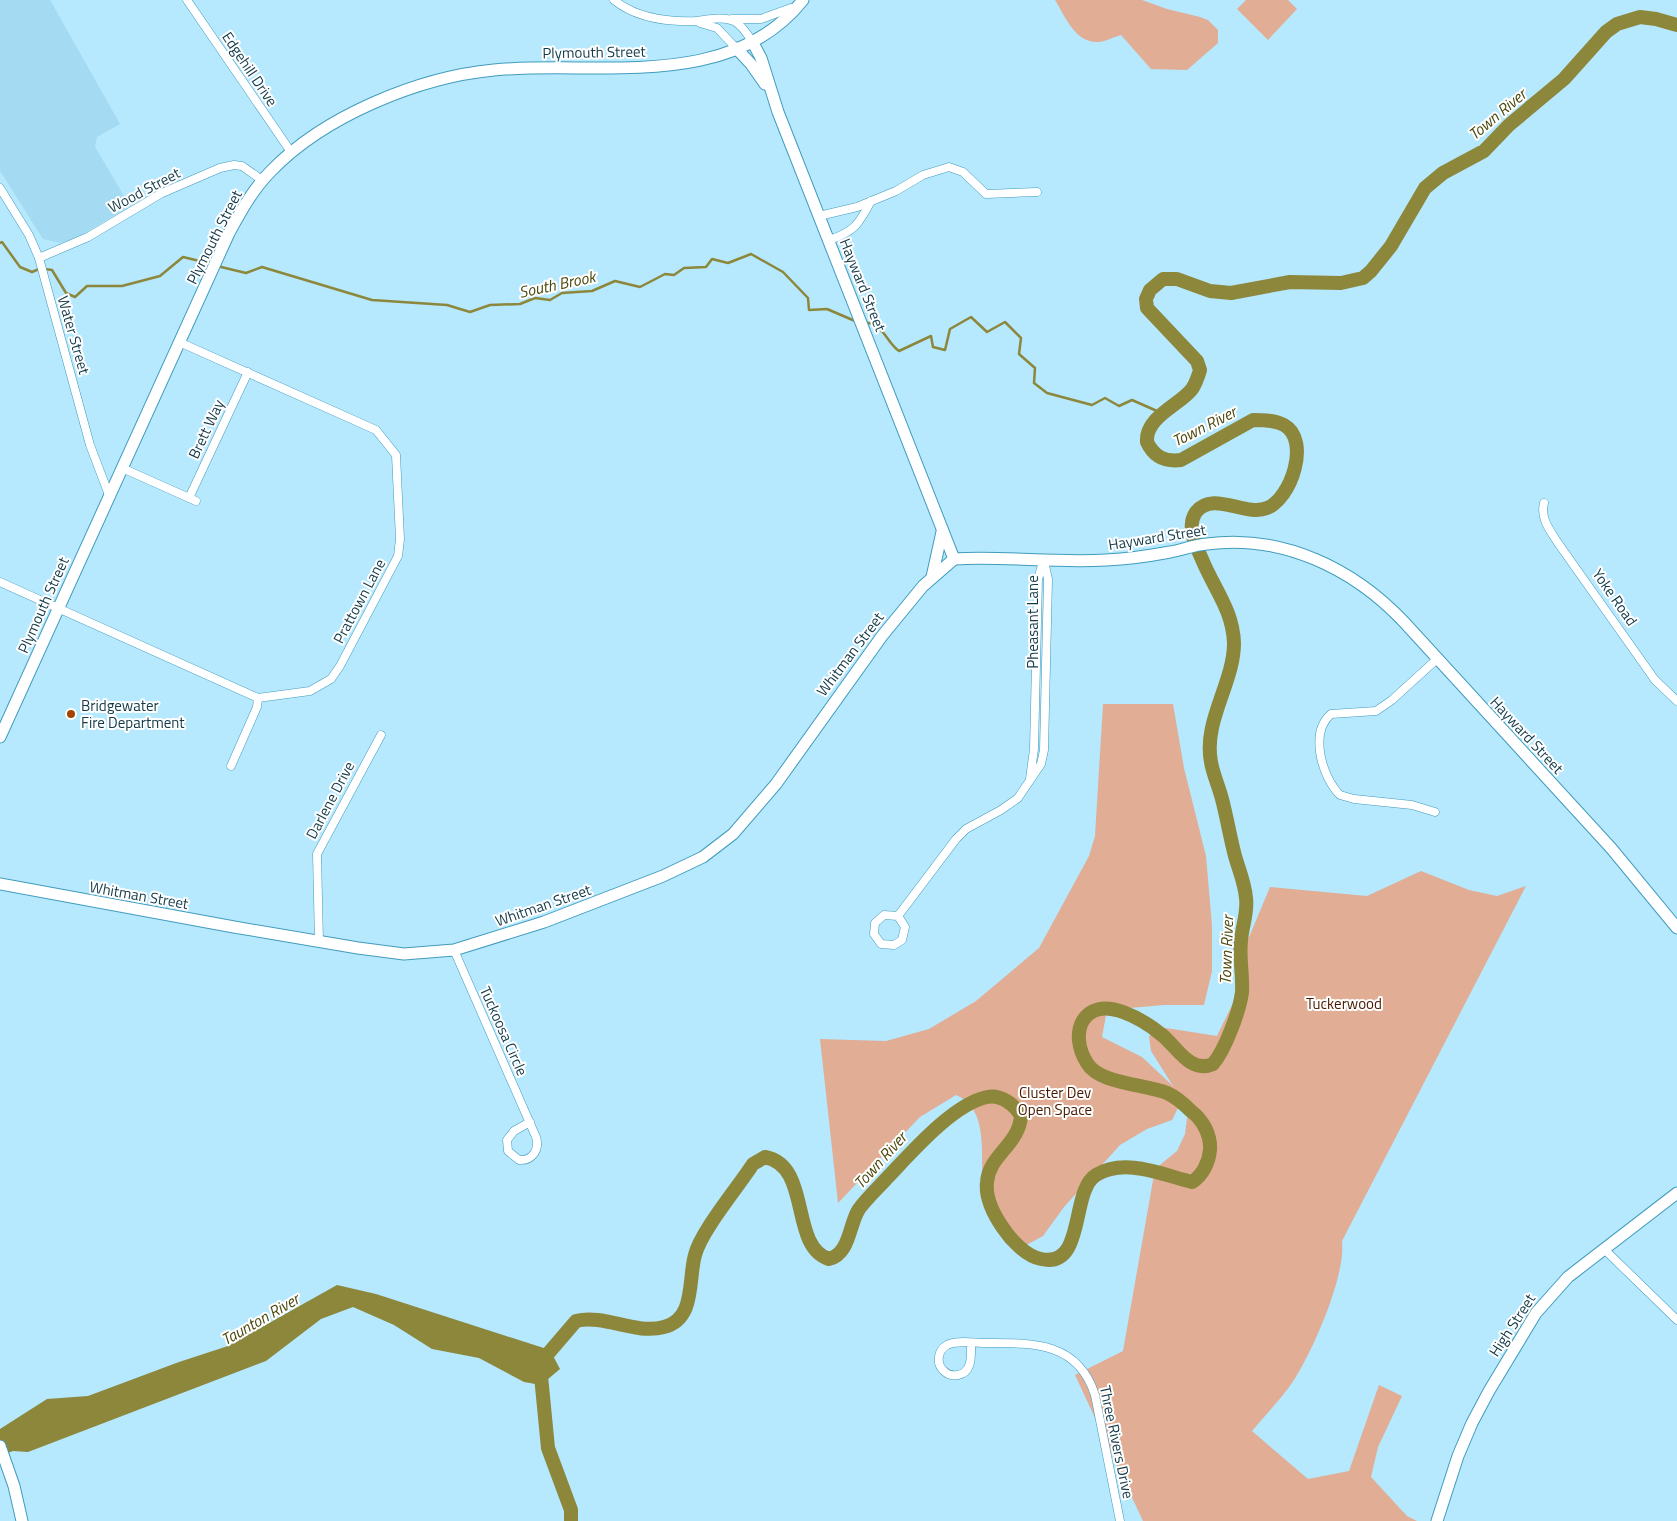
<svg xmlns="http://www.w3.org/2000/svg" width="1677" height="1521" font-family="'Titillium Web',sans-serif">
	<rect width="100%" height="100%" fill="#b6e8fe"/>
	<!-- built -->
	<polygon fill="#a4dbf2" points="0,0 50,0 120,124 97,137 95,147 130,206 76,238 60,243 43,239 0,171"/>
	<!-- green -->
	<g fill="#e1ad95">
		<path d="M1055,0h87l25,9 33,8 8,3 10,10v13l-31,27 -36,-1 -30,-34c-8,2 -16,7 -23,7 -23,1 -33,-26 -43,-42z"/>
		<polygon points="1246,0 1288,0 1297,9 1268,40 1237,9"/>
		<path d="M1103,704h70l11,64 22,88 6,70v45l-8,34h-40l-57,5 -5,27 40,20 31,29 -22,-35 -2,-15 17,-8 51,8 16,-33 14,-61 23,-55 97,9 54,-25 48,19 28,6 29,-10 -184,355c4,35 -29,109 -48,139 -12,18 -28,34 -42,51l56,48 41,-8 30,-86 23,11 -24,51 -7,30 36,39 10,5h-274l-68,-146 48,-24 32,-182 22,-18 8,-17 3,-23 -6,-11 -10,20 -25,9 -27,16 -56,62 -21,29 -24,13c-14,-10 -26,-21 -32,-38 -13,-34 10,-99 -31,-116l-36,22 -82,86 -18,-164 66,2 43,-12 47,-28 63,-53 50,-92 6,-20z"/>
	</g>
	<!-- water -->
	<polygon fill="#8c873b" points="337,1285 376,1294 550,1350 560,1369 541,1385 524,1382 479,1358 432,1349 394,1325 353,1307 321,1319 266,1361 28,1452 13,1451 0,1456 0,1429 47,1399 88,1396 179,1362 228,1346"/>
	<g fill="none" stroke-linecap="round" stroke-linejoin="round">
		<!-- stream -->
		<g stroke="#8c873b" stroke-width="2.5">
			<polyline points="0,243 2,242 20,267 32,272 39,269"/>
			<polyline points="217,266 246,273 262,267 372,300 447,305 470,312 490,305 520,304 535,298 550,300 562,293 592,291 615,281 640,287 665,274 674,275 684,268 706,267 712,259 728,263 751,254 783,272 808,298 809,310 827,309 855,321"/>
			<polyline points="45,269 52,270 66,293 75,297 87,286 122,286 160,276 183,257 212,264"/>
			<path d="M863,322c22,2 22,19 36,29l32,-15 2,11 12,3 5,-21 21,-12 16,15 18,-10 16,16 -2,16 16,14 -1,15 13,10 45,12 13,-7 14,8 13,-6 25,11 4,5"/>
		</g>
		<!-- river -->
		<g stroke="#8c873b" stroke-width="14">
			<path d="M540,1363l36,-42c29,-7 59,14 88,6 32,-8 24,-48 31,-72 6,-24 43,-68 58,-91l12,-7c47,9 24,89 64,102 21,-5 20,-35 30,-50 8,-11 19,-21 28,-31 24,-25 66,-74 100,-81 14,-3 28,8 34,19 -2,29 -32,39 -34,66 -2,17 7,33 16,46 8,12 23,28 38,31 45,10 29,-68 55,-84 29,-18 67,0 96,7 11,-7 17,-20 18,-32 1,-15 -7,-30 -19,-39 -7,-7 -15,-14 -24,-18 -22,-9 -68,-9 -80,-30 -19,-30 -4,-66 36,-51 14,5 27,13 39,23 15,12 28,39 51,29 12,-14 27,-54 29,-72 1,-17 -3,-34 -1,-51 1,-15 7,-28 5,-43 -1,-14 -7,-28 -11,-42 -5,-19 -8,-38 -13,-57 -3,-12 -9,-25 -11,-37 -8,-41 23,-79 23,-119 -1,-31 -18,-52 -30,-79 -6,-15 -19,-36 -8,-52 17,-22 49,5 71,-4 24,-9 44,-68 17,-83 -9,-5 -21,-5 -31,-5l-72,40c-16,2 -27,-3 -34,-18 -2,-25 33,-37 45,-53 4,-6 6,-12 8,-19l-3,-9 -50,-53 -1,-9 4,-9 13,-11h14l33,12 21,2 59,-11 51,1 22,-5 8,-7 20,-25 34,-58 18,-15 41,-22 25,-26 55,-46 42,-47 11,-8 23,-7 16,2 21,6"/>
			<polyline points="540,1366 548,1448 571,1510 571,1521"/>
		</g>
		<!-- street casing -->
		<g stroke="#409cbd" stroke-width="9">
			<g id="street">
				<polyline points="187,0 291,152"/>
				<path d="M614,0c22,18 53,22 81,21 12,-1 27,-5 39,0 8,4 13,13 18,20"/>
				<polyline points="732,19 761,19 791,8"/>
				<polyline points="700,23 717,28 736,48"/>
				<polyline points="0,188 29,235 39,258 90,445 109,495"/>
				<polyline points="819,216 857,207 896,191 923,175 949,167 963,172 986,194 1037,192"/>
				<path d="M829,240c25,-8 30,-16 42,-39"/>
				<polyline points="39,258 88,237 162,193 220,168 234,165 242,166 262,180"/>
				<polyline points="122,468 196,501"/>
				<polyline points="189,498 248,372"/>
				<path d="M1544,503c-4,16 6,27 14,40l97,137 22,21"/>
				<polyline points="0,582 258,698 310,691 331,679 340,666 398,556 400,539 396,455 376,430 179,342"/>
				<polyline points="231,766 257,707 258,698"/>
				<polyline points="1030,779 1034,749 1038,579 1043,562"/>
				<path d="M1435,812l-23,-7 -58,-6 -14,-4c-18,-18 -31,-62 -9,-81l45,-3 16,-11 45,-41"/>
				<polyline points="898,916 884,915 875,923 874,934 881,944 894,945 902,940 905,927 898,916 956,839 966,829 1001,810 1018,798 1041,764 1044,750 1048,579 1044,561"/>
				<polyline points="319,942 317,854 381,735"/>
				<path d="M454,950l82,187c4,13 -4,24 -17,23l-11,-9 -1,-11 7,-9 16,-9"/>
				<polyline points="1604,1249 1677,1320"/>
				<path d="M971,1343c0,12 2,29 -13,32 -5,1 -10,0 -14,-4 -8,-7 -7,-20 3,-26 9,-5 27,-2 38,-2 47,0 93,-2 110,52l25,126"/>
			</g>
		</g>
		<!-- secondary casing -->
		<g stroke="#409cbd" stroke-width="13">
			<g id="secondary">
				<path d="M752,41l9,17 17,54 176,447c50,-3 101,4 152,1 21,-1 43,-4 64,-8 12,-2 24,-7 37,-8 75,-10 146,24 197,78l207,226 66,80"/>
				<polyline points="736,48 751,64 765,84"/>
				<polyline points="932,577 942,532"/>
				<path d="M0,737l229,-504c12,-22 24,-44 42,-62 53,-55 148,-94 223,-101 102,-10 235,23 309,-70"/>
				<polyline points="0,884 234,927 358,948 404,954 454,950 544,922 663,876 703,857 733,834 776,784 882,636 923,586 954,559"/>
				<polyline points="0,1446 14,1486 22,1521"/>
				<polyline points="1437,1521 1458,1456 1472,1423 1489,1391 1536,1313 1568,1277 1677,1193"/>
			</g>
		</g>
		<!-- street -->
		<use href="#street" stroke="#fff" stroke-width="8"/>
		<!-- secondary -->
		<use href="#secondary" stroke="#fff" stroke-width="11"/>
	</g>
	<!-- markers -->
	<circle fill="#a54300" stroke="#fff" stroke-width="2" cx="71" cy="714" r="5"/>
	<g text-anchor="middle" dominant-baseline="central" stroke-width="4" stroke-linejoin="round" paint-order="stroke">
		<!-- street labels -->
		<g font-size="15" fill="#133a48" stroke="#fff">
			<text transform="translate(594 52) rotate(-1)">Plymouth Street</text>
			<text transform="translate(250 69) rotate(56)">Edgehill Drive</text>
			<text transform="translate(144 190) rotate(-28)">Wood Street</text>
			<text transform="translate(214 237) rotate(-63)">Plymouth Street</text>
			<text transform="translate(863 285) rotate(68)">Hayward Street</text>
			<text transform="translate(74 335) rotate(74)">Water Street</text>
			<text transform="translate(206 429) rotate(-65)">Brett Way</text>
			<text transform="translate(1157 537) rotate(-9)">Hayward Street</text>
			<text transform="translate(1615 597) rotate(55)">Yoke Road</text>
			<text transform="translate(359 601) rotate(-62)">Prattown Lane</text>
			<text transform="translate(43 605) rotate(-66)">Plymouth Street</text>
			<text transform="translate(1032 622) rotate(-90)">Pheasant Lane</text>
			<text transform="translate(850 654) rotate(-53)">Whitman Street</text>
			<text transform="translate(1527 735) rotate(47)">Hayward Street</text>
			<text transform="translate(330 800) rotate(-62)">Darlene Drive</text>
			<text transform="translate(139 895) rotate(10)">Whitman Street</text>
			<text transform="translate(543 905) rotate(-19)">Whitman Street</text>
			<text transform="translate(504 1031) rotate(66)">Tuckoosa Circle</text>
			<text transform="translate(1512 1325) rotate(-57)">High Street</text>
			<text transform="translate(1117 1442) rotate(78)">Three Rivers Drive</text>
		</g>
		<!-- poi labels -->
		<g font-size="15" fill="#133a48" stroke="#fff" text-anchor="start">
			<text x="81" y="705">Bridgewater<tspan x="81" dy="17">Fire Department</tspan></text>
		</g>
		<!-- park labels -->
		<g font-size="15" fill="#471a02" stroke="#fff">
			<text x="1344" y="1003">Tuckerwood</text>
			<text x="1055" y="1092">Cluster Dev<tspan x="1055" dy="17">Open Space</tspan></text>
		</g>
		<!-- water labels -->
		<g font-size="16" font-style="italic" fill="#4c480d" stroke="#fff">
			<text transform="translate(1497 114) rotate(-40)">Town River</text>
			<text transform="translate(557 284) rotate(-12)">South Brook</text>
			<text transform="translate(1204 426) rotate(-27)">Town River</text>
			<text transform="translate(1226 950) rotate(-88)">Town River</text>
			<text transform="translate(880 1160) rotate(-48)">Town River</text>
			<text transform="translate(260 1319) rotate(-30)">Taunton River</text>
		</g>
	</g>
</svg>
